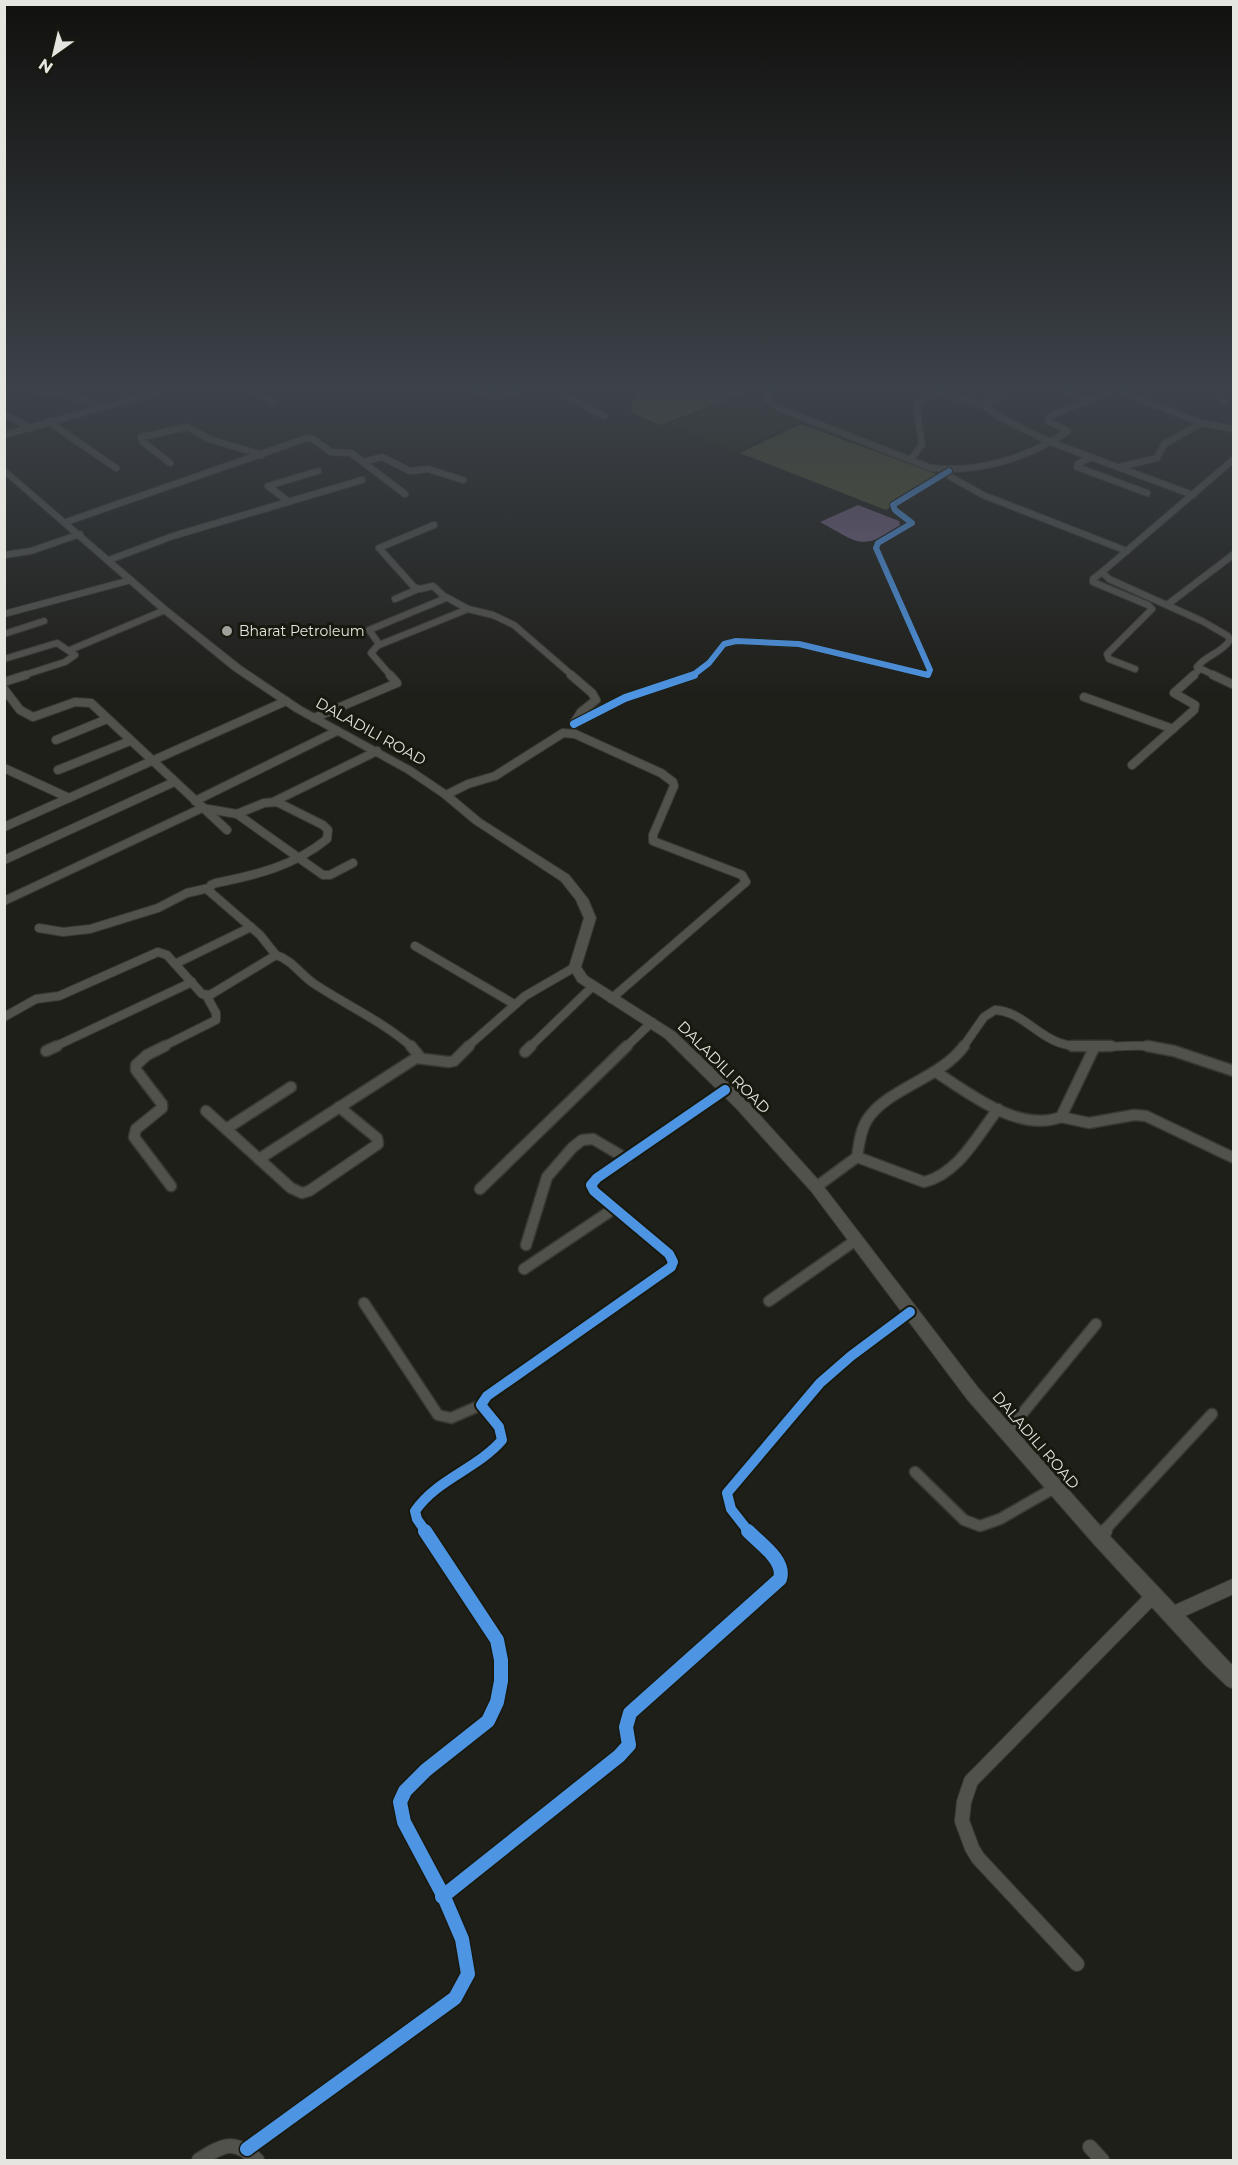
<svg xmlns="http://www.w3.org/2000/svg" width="1238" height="2165" font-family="Montserrat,sans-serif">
	<rect width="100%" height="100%" fill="#1f1f1a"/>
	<!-- built -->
	<polygon fill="#262817" points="740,397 800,422 734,451 669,424"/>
	<!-- forest -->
	<g fill="#515431">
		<polygon points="635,392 748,392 660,425 631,412"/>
		<polygon points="801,424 939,475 886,510 740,453"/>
	</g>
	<!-- water -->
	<path fill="#71607f" d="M858,505l41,16 2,7c-43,22 -40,16 -81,-6z"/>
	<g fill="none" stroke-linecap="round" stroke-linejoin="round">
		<!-- minor-far3 casing -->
		<g stroke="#393934" stroke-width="8">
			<g id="minor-far3">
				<polyline points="255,392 272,402"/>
				<polyline points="479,392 496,397 517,392"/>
				<polyline points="560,392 604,416"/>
				<path d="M770,392l-4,6 12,10 153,60c48,5 97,-10 137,-37l-20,-10 2,-5 58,-24"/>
				<polyline points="936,392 982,404 1001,418 1050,442 1193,495"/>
				<polyline points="1065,392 1088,400"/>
				<polyline points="1122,392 1202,423 1234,429"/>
				<polyline points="1219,392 1224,401"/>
				<polyline points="39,393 67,394 103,407"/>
				<polyline points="982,404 998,397 1003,392"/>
				<polyline points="4,414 30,428"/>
				<polyline points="49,422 116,468"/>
				<polyline points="4,435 157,392"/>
				<polyline points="1091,457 1078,464 1077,467 1147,493"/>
				<polyline points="910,460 922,445 916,405 934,392"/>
				<polyline points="363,462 382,457 410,471 428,469 463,480"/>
				<polyline points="170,463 143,442 141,437 188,427 209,439 262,455"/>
				<polyline points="1119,467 1157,458 1164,444 1202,423"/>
				<polyline points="944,473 983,495 1127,551"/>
				<polyline points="289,502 268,486 318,471"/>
				<polyline points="66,522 307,438 313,439 331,452 351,453 405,494"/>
				<polyline points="4,555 31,551 80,534"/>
				<polyline points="109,560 173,536 362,480"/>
				<polyline points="1102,572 1093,579 1093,582 1148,605 1152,609 1107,654 1109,659 1135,669"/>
				<polyline points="446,597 468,609 493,615 514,625 573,676"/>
				<polyline points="395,599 418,589"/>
				<polyline points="1167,605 1234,554"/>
				<polyline points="4,614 131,580"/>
				<polyline points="4,634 44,621"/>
				<polyline points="379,645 468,609"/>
				<polyline points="70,650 165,610"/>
				<polyline points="4,659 57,643 75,655 65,662 21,676"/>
				<polyline points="391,676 371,653 379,644 369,630 446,598 433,586 420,589 414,587 379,548 434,525"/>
				<polyline points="692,676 709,663 724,644 736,641 799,644 928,675 930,670 876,548 878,543 912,523 895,510 893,505 949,471"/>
				<polyline points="1192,676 1199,670"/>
				<path d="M1216,676l-19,-9c9,-12 25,-14 33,-27l-2,-4 -26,-15 -93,-42 -7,-7 132,-113"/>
			</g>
		</g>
		<!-- minor-far2 casing -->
		<g stroke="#393934" stroke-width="10">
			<g id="minor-far2">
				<polyline points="571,675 592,693 596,700 581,712 574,723"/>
				<polyline points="1213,675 1234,685"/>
				<polyline points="4,682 26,675"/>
				<polyline points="4,689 20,710 33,717 75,702 91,703 227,830"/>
				<polyline points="1084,697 1173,729"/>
				<polyline points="314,718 397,683 390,675"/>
				<polyline points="574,724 625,698 694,675"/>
				<polyline points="56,740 107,719"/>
				<polyline points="1132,765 1194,710 1195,705 1174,693 1194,675"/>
				<polyline points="4,768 69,798"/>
				<polyline points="58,770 130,741"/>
				<polyline points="446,795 468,784 495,776 563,733 575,734 661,773 673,782 674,786 653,835 653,841 742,875 746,882 611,999"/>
				<polyline points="195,801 337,731"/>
				<polyline points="273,802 377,751"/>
				<polyline points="237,814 323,875 330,875 353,863"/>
				<polyline points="4,827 286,701"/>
				<polyline points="4,860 174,782"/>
				<path d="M4,901l198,-93 35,6 27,-11 13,-1 46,23 5,5 -1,9c-33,27 -71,36 -111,44l-5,2 -2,6 51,44 16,20"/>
				<polyline points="39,928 63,932 90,929 158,908 187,893 209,888"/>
				<polyline points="415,946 514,1004"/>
				<polyline points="175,964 251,927"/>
				<path d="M4,1017l32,-18 23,-3 99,-44 9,3 35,39 8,1 66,-40c16,5 24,19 37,28 33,22 69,38 99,64"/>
				<polyline points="54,1047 192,982"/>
				<polyline points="162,1047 216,1020 216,1013 206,995"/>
				<polyline points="467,1047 525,996 575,967"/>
				<polyline points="530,1047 593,986"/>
				<polyline points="626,1047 652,1022"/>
				<path d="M963,1047l21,-30 11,-7c26,1 42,26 65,33 31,10 65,-1 97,4"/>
			</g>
		</g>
		<!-- minor-far1 casing -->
		<g stroke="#393934" stroke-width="13">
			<g id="minor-far1">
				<polyline points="165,1046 147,1055 136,1065 136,1070 162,1104 162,1108 136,1129 134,1137 171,1186"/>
				<polyline points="411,1046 420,1057"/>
				<polyline points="1072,1046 1111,1046"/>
				<polyline points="1147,1046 1174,1051 1234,1071"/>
				<polyline points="46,1051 57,1046"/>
				<polyline points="525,1052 531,1046"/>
				<path d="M936,1072c34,22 83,61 125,45l34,-71"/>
				<polyline points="206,1111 291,1188 302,1193 309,1191 378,1144 377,1138 339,1107"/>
				<polyline points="1061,1117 1089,1123 1134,1115 1146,1116 1234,1158"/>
				<polyline points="226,1129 291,1087"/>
				<path d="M857,1157c2,-12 3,-26 10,-37 19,-31 73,-41 97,-74"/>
				<polyline points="259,1159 416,1058 449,1062 454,1061 469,1046"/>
				<path d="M816,1187l41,-30 67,25c34,-8 54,-47 74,-73"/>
				<polyline points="480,1189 627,1046"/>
				<polyline points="526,1245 547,1177 572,1148 582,1140 593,1139 627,1159"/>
				<polyline points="524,1269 615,1208"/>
				<polyline points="769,1301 856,1240"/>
				<polyline points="364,1303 438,1415 451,1418 481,1405"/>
				<polyline points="1007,1432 1096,1324"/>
				<polyline points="915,1472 964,1520 980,1526 1000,1519 1056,1487"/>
				<path d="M426,1532l-9,-13 -2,-8c22,-32 62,-42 87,-71l-3,-13 -18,-22 6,-9 184,-129 2,-5 -4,-8 -75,-63 -3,-6 6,-7 128,-88"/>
				<polyline points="749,1532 731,1509 727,1493 820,1383 851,1356 910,1312"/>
				<polyline points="1103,1532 1212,1414"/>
			</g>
		</g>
		<!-- minor casing -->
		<g stroke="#393934" stroke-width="16">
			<g id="minor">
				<polyline points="1099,1537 1105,1531"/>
				<polyline points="1170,1615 1234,1586"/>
				<path d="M442,1897l177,-141 10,-11 -3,-18 4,-14 150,-134c6,-19 -21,-36 -32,-48"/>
				<polyline points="1077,1964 978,1858 972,1848 962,1821 964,1802 971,1781 1153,1596"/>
				<polyline points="1090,2147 1102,2160"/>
				<polyline points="247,2149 455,1998 468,1974 462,1939 444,1897 404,1822 400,1802 405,1791 426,1770 488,1721 497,1702 501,1681 501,1660 497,1640 425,1531"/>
				<path d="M199,2160c24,-15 35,-22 58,0"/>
			</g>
		</g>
		<!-- secondary casing -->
		<g stroke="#393934" stroke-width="2">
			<polygon id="secondary" points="4,467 168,608 241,666 302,707 413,768 450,793 481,819 569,875 588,899 596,918 581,967 587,976 675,1032 747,1101 821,1183 979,1389 1105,1531 1234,1667 1234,1689 1227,1686 1205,1665 1093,1543 967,1399 811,1191 737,1109 665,1038 578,982 569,967 584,918 576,900 561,881 473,823 442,797 405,772 294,711 233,670 162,612 4,474"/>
		</g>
		<!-- minor-far3 -->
		<use href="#minor-far3" stroke="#52524d" stroke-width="6"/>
		<!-- minor-far2 -->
		<use href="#minor-far2" stroke="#52524d" stroke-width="8"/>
		<!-- minor-far1 -->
		<use href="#minor-far1" stroke="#52524d" stroke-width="10"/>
		<!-- minor -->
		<use href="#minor" stroke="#52524d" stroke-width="14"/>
		<!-- secondary -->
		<use href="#secondary" fill="#52524d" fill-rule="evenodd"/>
		<!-- cycleway-far3 casing -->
		<g stroke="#18190e" stroke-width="8">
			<polyline id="cycleway-far3" points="692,676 709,663 724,644 736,641 799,644 928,675 930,670 876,548 878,543 912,523 895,510 893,505 949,471"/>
		</g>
		<!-- cycleway-far2 casing -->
		<g stroke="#18190e" stroke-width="10">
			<polyline id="cycleway-far2" points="574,724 625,698 694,675"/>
		</g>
		<!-- cycleway-far1 casing -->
		<g stroke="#18190e" stroke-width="14">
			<g id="cycleway-far1">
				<path d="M426,1532l-9,-13 -2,-8c22,-32 62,-42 87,-71l-3,-13 -18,-22 6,-9 184,-129 2,-5 -4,-8 -75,-63 -3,-6 6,-7 128,-88"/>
				<polyline points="749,1532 731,1509 727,1493 820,1383 851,1356 910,1312"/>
			</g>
		</g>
		<!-- cycleway casing -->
		<g stroke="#18190e" stroke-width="17">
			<g id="cycleway">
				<path d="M442,1897l177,-141 10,-11 -3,-18 4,-14 150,-134c6,-19 -21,-36 -32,-48"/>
				<polyline points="247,2149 455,1998 468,1974 462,1939 444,1897 404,1822 400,1802 405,1791 426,1770 488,1721 497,1702 501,1681 501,1660 497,1640 425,1531"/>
			</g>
		</g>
		<!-- cycleway-far3 -->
		<use href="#cycleway-far3" stroke="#4d94e3" stroke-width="6"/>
		<!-- cycleway-far2 -->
		<use href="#cycleway-far2" stroke="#4d94e3" stroke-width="8"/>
		<!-- cycleway-far1 -->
		<use href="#cycleway-far1" stroke="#4d94e3" stroke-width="10"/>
		<!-- cycleway -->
		<use href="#cycleway" stroke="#4d94e3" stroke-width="14"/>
	</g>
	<!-- sky -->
	<linearGradient id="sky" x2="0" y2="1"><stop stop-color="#11110e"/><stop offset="0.56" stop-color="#3c4249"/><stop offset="1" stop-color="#3c4249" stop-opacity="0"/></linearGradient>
	<rect width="1238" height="695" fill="url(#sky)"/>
	<!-- markers -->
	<circle fill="#a0a09a" stroke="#18190e" stroke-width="2" cx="227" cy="631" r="6"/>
	<g text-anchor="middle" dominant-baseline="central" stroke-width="6" stroke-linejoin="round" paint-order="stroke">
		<!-- far-poi labels -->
		<g font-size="14" fill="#e5e6df" stroke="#18190e" text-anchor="start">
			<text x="239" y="631">Bharat Petroleum</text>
		</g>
		<!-- street labels -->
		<g font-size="15" fill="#e5e6df" stroke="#18190e">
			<text transform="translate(371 731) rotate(29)">DALADILI ROAD</text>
			<text transform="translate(724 1067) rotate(45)">DALADILI ROAD</text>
			<text transform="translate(1036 1440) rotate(49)">DALADILI ROAD</text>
		</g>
	</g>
	<!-- border -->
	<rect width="1238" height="2165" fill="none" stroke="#e5e6df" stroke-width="12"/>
	<!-- north arrow -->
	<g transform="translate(54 54) rotate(214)" stroke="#18190e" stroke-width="4.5" paint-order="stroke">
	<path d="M0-4.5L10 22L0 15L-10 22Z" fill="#e5e6df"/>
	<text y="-9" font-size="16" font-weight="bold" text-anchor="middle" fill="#e5e6df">N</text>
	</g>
</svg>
